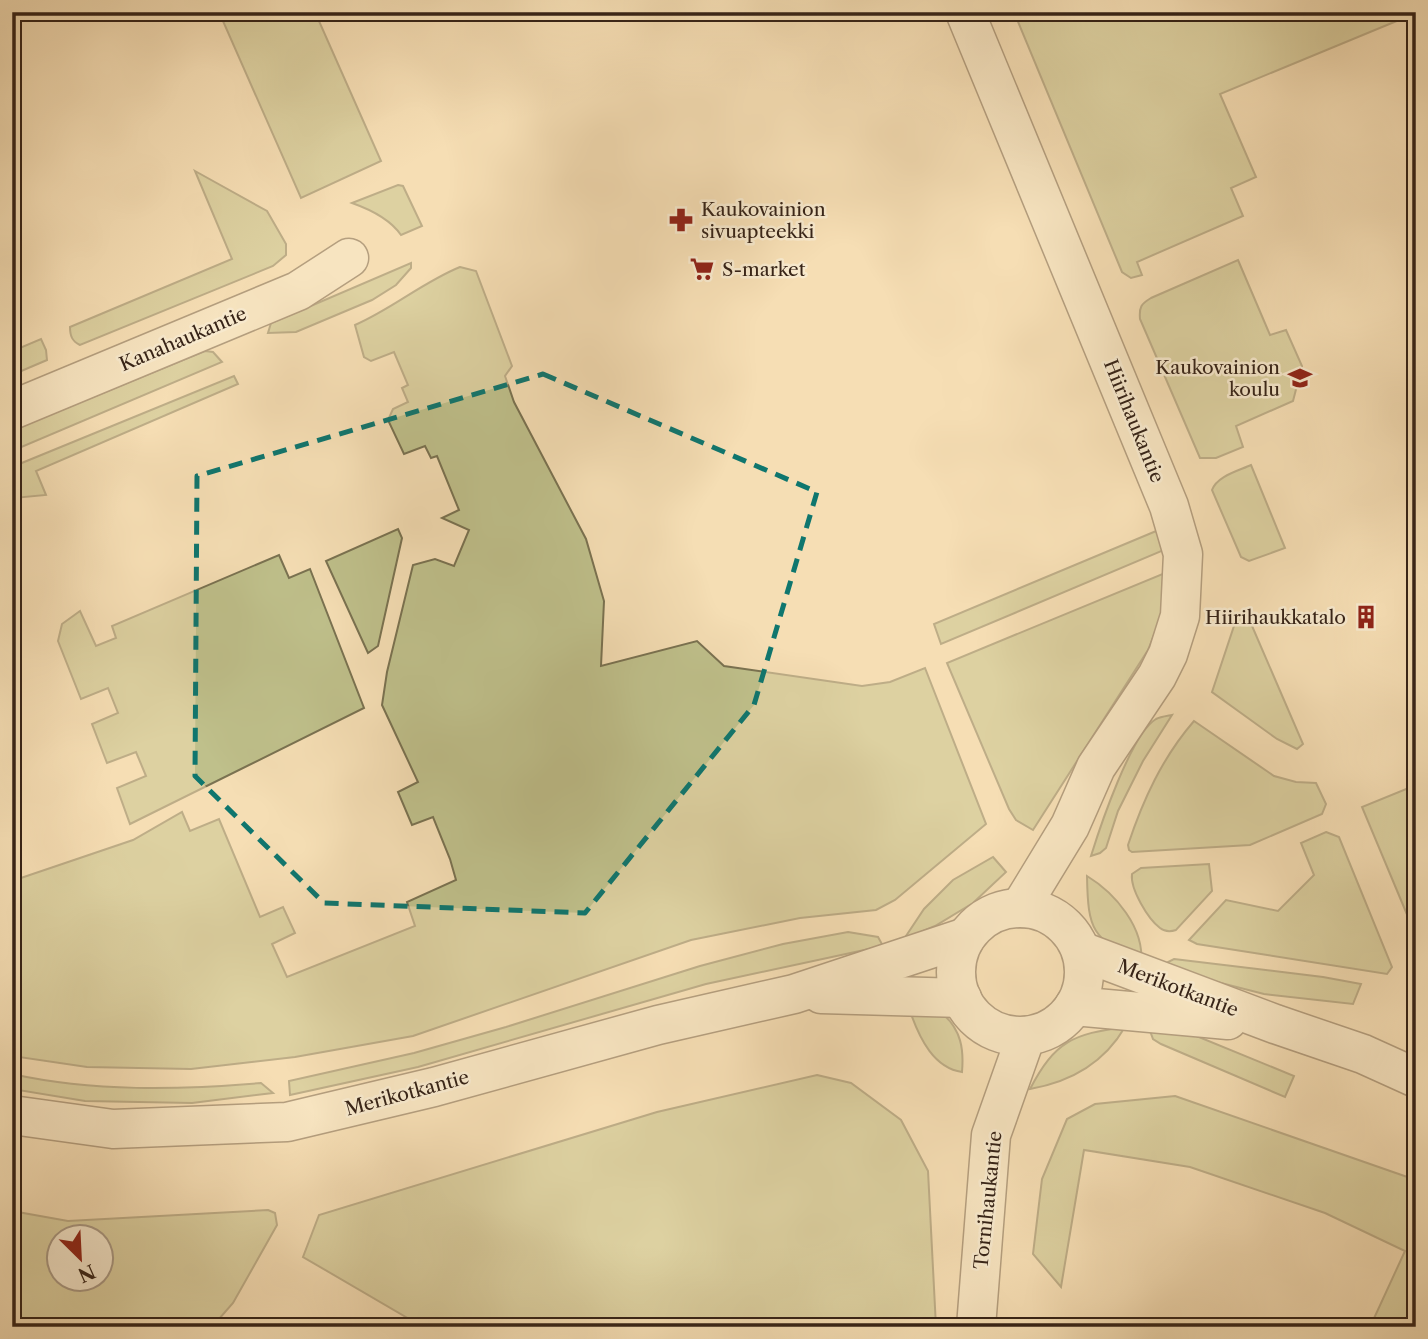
<svg xmlns="http://www.w3.org/2000/svg" width="1428" height="1339" font-family="'Libre Caslon Text',serif">
	<rect width="100%" height="100%" fill="#f5deb4"/>
	<filter id="stains"><feTurbulence type="fractalNoise" baseFrequency=".00286" numOctaves="4"/><feColorMatrix values="0 0 0 0 .2 0 0 0 0 .09 0 0 0 0 .02 0 0 0 .5 -.17"/></filter>
	<radialGradient id="worn" r=".72"><stop offset=".6" stop-color="#630" stop-opacity="0"/><stop offset="1" stop-color="#630" stop-opacity=".3"/></radialGradient>
	<!-- green -->
	<g fill="#bfc08b" stroke="#7a7251" stroke-width="2" fill-rule="evenodd">
		<polygon points="219,12 315,12 381,161 301,198"/>
		<polygon points="1014,12 1416,12 1416,13 1220,94 1256,177 1231,188 1243,216 1137,262 1142,275 1131,278 1122,272"/>
		<path d="M195,171l72,40 19,33v11l-13,11 -193,79c-8,-4 -10,-9 -10,-18l162,-68z"/>
		<path d="M398,185l5,1 19,40 -21,9c-11,-16 -32,-26 -49,-32z"/>
		<path d="M1238,260l32,75 16,-5 16,36 -9,35 -57,25 7,21 -27,11h-16l-60,-139c-1,-12 1,-15 11,-21z"/>
		<polygon points="411,263 411,268 396,285 372,300 296,332 268,333 271,323"/>
		<path d="M460,267l16,4 36,95 -7,10 9,26 72,137 18,62 -3,65 96,-25 27,25 138,20 28,-4 35,-14 61,156 -91,76 -19,10 -76,8 -109,22 -278,96 -118,21 -104,12 -104,-2 -75,-11v-175l121,-41 49,-28 8,19 29,-12 41,98 23,-10 12,26 -23,11 15,33 128,-51 -8,-24 49,-22 -6,-21 -17,-42 -21,8 -14,-33 20,-10 -36,-77 5,-33 26,-107 22,-6 19,7 15,-36 -27,-12 17,-8 -22,-54 -6,2 -6,-12 -21,8 -16,-34 5,-11 15,-7 -6,-14 6,-3 -14,-33 -23,9 -7,-4 -9,-32c37,-16 68,-43 105,-58z"/>
		<polygon points="12,329 20,348 41,339 46,350 47,360 12,375"/>
		<polygon points="205,351 213,352 222,362 12,451 12,430"/>
		<polygon points="234,376 238,384 36,471 46,495 14,498 12,467"/>
		<path d="M1251,465l34,83 -36,13 -8,-4 -29,-67c5,-14 26,-19 39,-25z"/>
		<polygon points="398,529 402,538 378,646 368,653 326,561"/>
		<polygon points="1161,529 1164,550 941,644 934,624"/>
		<polygon points="279,555 289,578 310,569 364,708 130,824 117,788 146,776 136,752 107,763 92,724 118,713 108,688 81,699 58,641 62,624 80,611 96,646 116,638 112,626"/>
		<polygon points="1165,573 1162,615 1148,650 1033,830 1016,820 1009,809 947,663"/>
		<polygon points="1244,615 1249,619 1303,744 1297,749 1277,739 1212,692 1236,620"/>
		<path d="M1172,715l-29,46 -25,50 -12,37 -6,5 -9,3c9,-29 40,-122 65,-137 4,-2 11,-3 16,-4z"/>
		<path d="M1194,721l80,55 22,6 20,1 10,21 -4,10 -72,31 -118,7 -3,-2 -1,-5c15,-45 34,-87 66,-124z"/>
		<polygon points="1416,785 1416,936 1362,807"/>
		<polygon points="1326,832 1339,837 1392,967 1387,974 1197,944 1189,940 1226,900 1278,911 1314,875 1301,843"/>
		<polygon points="993,857 1006,872 973,903 935,926 904,939 924,909 953,880"/>
		<path d="M1209,864l3,27 -36,39c-6,2 -11,2 -16,-2 -12,-9 -30,-39 -28,-54l9,-6z"/>
		<path d="M1087,876c28,17 58,52 54,87 -49,-25 -53,-32 -54,-87z"/>
		<polygon points="848,932 878,937 883,946 706,984 418,1067 290,1095 289,1081 414,1053 506,1027 700,966 783,944"/>
		<polygon points="1174,959 1323,977 1361,984 1353,1004 1264,994 1162,968 1168,962"/>
		<path d="M911,1014h32c18,16 21,35 19,58 -28,-4 -42,-33 -51,-58z"/>
		<path d="M1125,1027c-21,36 -55,55 -95,62 25,-48 43,-55 95,-62z"/>
		<polygon points="1149,1028 1194,1035 1294,1076 1285,1097 1161,1044 1153,1039"/>
		<path d="M12,1074c82,18 166,16 249,9l12,10 -81,10 -107,-2 -73,-12z"/>
		<polygon points="817,1075 851,1083 901,1120 928,1171 936,1327 423,1327 303,1257 319,1215 657,1112"/>
		<polygon points="1175,1096 1416,1180 1416,1327 1370,1327 1405,1251 1325,1213 1190,1167 1084,1150 1061,1287 1033,1254 1042,1179 1067,1119 1095,1104"/>
		<path d="M268,1210l7,3 2,12 -44,78 -21,24h-200v-116l56,10zM60,1238h42v42h-42z"/>
	</g>
	<g fill="none" stroke-linecap="round" stroke-linejoin="round">
		<!-- minor casing -->
		<g stroke="#66523e" stroke-width="41">
			<g id="minor">
				<polyline points="965,12 1169,506 1183,554 1180,616 1168,654 1157,676 1096,767 1070,826 1020,908"/>
				<polyline points="12,410 298,291 349,258"/>
				<circle cx="1020" cy="972" r="64"/>
				<polyline points="1081,951 1275,1024 1363,1054 1416,1078"/>
				<polyline points="821,994 962,998"/>
				<polyline points="1074,1006 1228,1020"/>
				<polyline points="12,1115 113,1129 287,1122 434,1087 658,1025 794,994 966,937"/>
				<polyline points="976,1327 991,1135 1026,1036"/>
			</g>
		</g>
		<!-- minor -->
		<use href="#minor" stroke="#f8eace" stroke-width="38"/>
	</g>
	<!-- marked area -->
	<path d="M0 0H1428V1339H0ZM543,374l274,118 -63,213 -169,208 -261,-10 -129,-127 2,-300z" fill="#f5deb4" fill-opacity=".55" fill-rule="evenodd"/>
	<path fill="none" stroke="#0f766e" stroke-width="5" stroke-dasharray="14 9" stroke-linejoin="round" d="M543,374l274,118 -63,213 -169,208 -261,-10 -129,-127 2,-300z"/>
	<!-- icons -->
	<defs>
		<g id="pharmacy-bare" transform="scale(1.89)"><path d="M-2-6h4v4h4v4h-4v4h-4v-4h-4v-4h4Z" fill="#8f2418" stroke="#f8eace" stroke-width="2.5" paint-order="stroke"/></g>
		<g id="supermarket-bare" transform="scale(1.89)"><path d="M-6-5.5h2.5l.6 2H6L4.5 2H-2.5L-4.4-4H-6ZM-1.5 3.2a1.3 1.3 0 1 0 .1 0ZM3 3.2a1.3 1.3 0 1 0 .1 0Z" fill="#8f2418" stroke="#f8eace" stroke-width="2.5" paint-order="stroke"/></g>
		<g id="school-bare" transform="scale(1.89)"><path d="M0-5L7-2L0 1L-7-2ZM-4 1L0 2.5L4 1V4Q0 6-4 4Z" fill="#8f2418" stroke="#f8eace" stroke-width="2.5" paint-order="stroke"/></g>
		<g id="building-bare" transform="scale(1.89)"><path d="M-4-6H4V6H1V3H-1V6H-4ZM-2.5-4.3h1.7v1.8h-1.7ZM.8-4.3h1.7v1.8H.8ZM-2.5-1h1.7V.8h-1.7ZM.8-1h1.7V.8H.8Z" fill="#8f2418" stroke="#f8eace" stroke-width="2.5" paint-order="stroke"/></g>
	</defs>
	<g fill-rule="evenodd">
		<use href="#pharmacy-bare" x="681" y="220"/>
		<use href="#supermarket-bare" x="702" y="269"/>
		<use href="#school-bare" x="1300" y="378"/>
		<use href="#building-bare" x="1366" y="617"/>
	</g>
	<g text-anchor="middle" dominant-baseline="central" stroke-width="5" stroke-linejoin="round" paint-order="stroke">
		<!-- poi labels -->
		<g font-size="19" fill="#362317" stroke="#f8eace" text-anchor="start">
			<text x="701" y="209">Kaukovainion<tspan x="701" dy="22">sivuapteekki</tspan></text>
			<text x="722" y="269">S-market</text>
			<text x="1280" y="367" text-anchor="end">Kaukovainion<tspan x="1280" dy="22">koulu</tspan></text>
			<text x="1346" y="617" text-anchor="end">Hiirihaukkatalo</text>
		</g>
		<!-- street labels -->
		<g font-size="19" fill="#362317" stroke="#f8eace">
			<text transform="translate(183 339) rotate(-23)">Kanahaukantie</text>
			<text transform="translate(1134 421) rotate(68)">Hiirihaukantie</text>
			<text transform="translate(1178 988) rotate(21)">Merikotkantie</text>
			<text transform="translate(407 1093) rotate(-15)">Merikotkantie</text>
			<text transform="translate(988 1200) rotate(-84)">Tornihaukantie</text>
		</g>
	</g>
	<!-- margin -->
	<rect width="1428" height="1339" fill="none" stroke="#f5deb4" stroke-width="42"/>
	<rect x="14" y="14" width="1400" height="1311" fill="none" stroke="#362317" stroke-width="3.5"/>
	<rect x="21" y="21" width="1386" height="1297" fill="none" stroke="#362317" stroke-width="2"/>
	<!-- north arrow -->
	<g transform="translate(80 1258) rotate(156)"><circle r="33" fill="#f8eace" stroke="#aa9a85" stroke-width="2"/>
	<path d="M0-5L12 26L0 18L-12 26Z" fill="#8f2418"/>
	<text y="-10" font-size="19" font-weight="bold" text-anchor="middle" fill="#362317">N</text>
	</g>
	<rect width="100%" height="100%" filter="url(#stains)"/>
	<rect width="100%" height="100%" fill="url(#worn)"/>
</svg>
